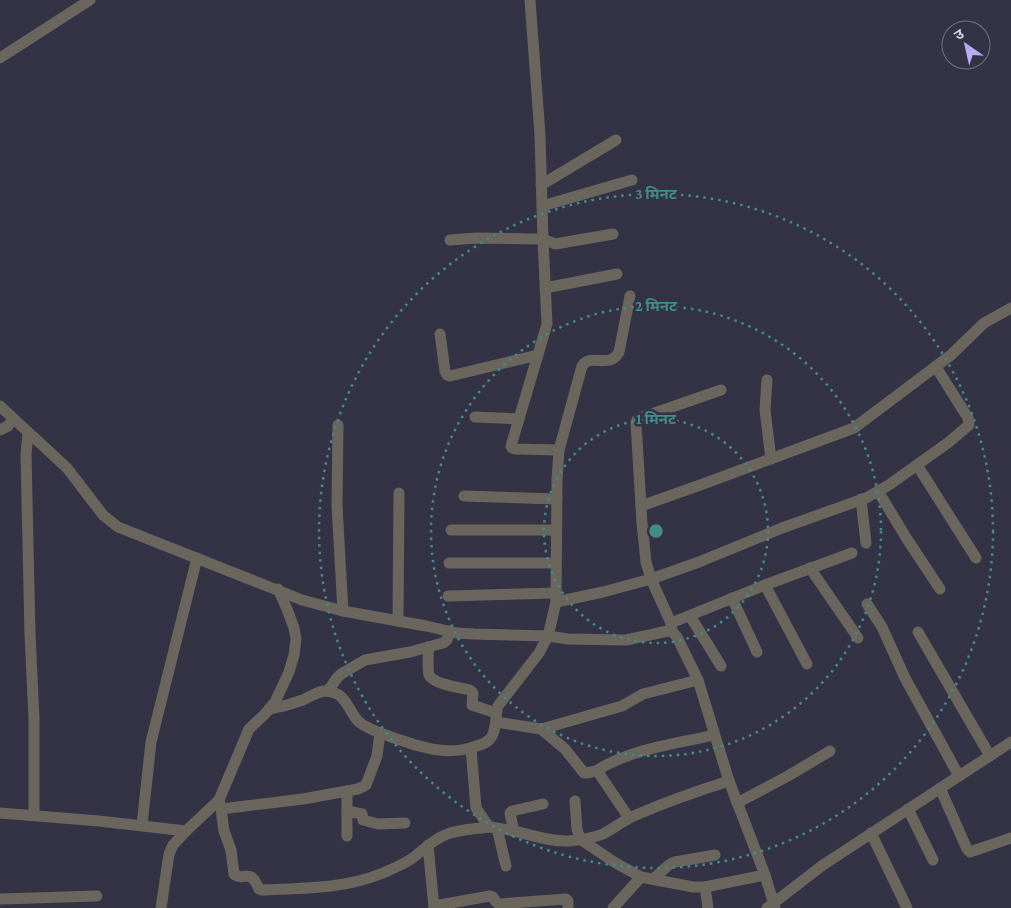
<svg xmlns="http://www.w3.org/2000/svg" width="1011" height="908" font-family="'Crimson Pro','Noto Sans Devanagari',serif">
	<rect width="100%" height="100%" fill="#333345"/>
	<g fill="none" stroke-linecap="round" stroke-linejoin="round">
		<!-- minor -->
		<g stroke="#6b665d" stroke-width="11">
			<polyline points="530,0 540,135 543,239 547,324 511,446 512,448 515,449 559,450"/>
			<polyline points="0,58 90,0"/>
			<polyline points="541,185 616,140"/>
			<polyline points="542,206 632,180"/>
			<polyline points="450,240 476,238 536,239 543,239 555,244 613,234"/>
			<polyline points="545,288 617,274"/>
			<polyline points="440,334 445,371 447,375 450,376 538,355"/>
			<polyline points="767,380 765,410 771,459"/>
			<polyline points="0,406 67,468 103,515 118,527 302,600 343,611 426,626 457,633 474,634 548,636 568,639 626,640 668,631 672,631 677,637 698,680 729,781 765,875 775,908"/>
			<polyline points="475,417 519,419"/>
			<polyline points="338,425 337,506 343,611"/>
			<polyline points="0,430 8,426 13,419"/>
			<polyline points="28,433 26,454 30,634 34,719 34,815"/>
			<polyline points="917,465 976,558"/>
			<polyline points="878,491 907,539 940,589"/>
			<polyline points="464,496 557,499"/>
			<polyline points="861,499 866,543"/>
			<polyline points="641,506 703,484 854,428 951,355 984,323 1011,308"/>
			<polyline points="451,530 556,530"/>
			<polyline points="449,563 556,563"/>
			<polyline points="810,568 858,638"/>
			<polyline points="765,585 807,664"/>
			<polyline points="448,596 556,593"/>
			<polyline points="732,598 757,652"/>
			<polyline points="556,602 603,592 651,579 699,562 782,528 866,498 889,485 949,442 969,425 968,418 936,367"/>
			<polyline points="867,604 882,627 905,678 959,776"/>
			<polyline points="690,616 721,666"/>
			<polyline points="398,621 399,493"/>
			<polyline points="671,623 765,585 852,553"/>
			<polyline points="672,631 671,623 651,579 646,562 642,523 636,423 637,420 640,418 721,390"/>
			<polyline points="918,632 990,756"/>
			<path d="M428,647c1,7 -1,21 1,28 4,9 32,13 41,15l3,3 -1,12 24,8"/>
			<polyline points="328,691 337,678 341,674 365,660 410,652 443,643 447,640 450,631"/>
			<path d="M269,709c12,-2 23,-5 34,-9 6,-3 14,-8 21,-9 3,0 8,1 11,2 11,3 16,22 24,29 10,8 24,12 35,16 27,9 54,19 82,8 5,-1 10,-3 14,-7 7,-8 5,-23 8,-33l41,-53 9,-17 8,-34 1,-122 2,-30 23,-84c9,-14 27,4 37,-14l11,-56"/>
			<polyline points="496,722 541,729 545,728 622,706 643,694 698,680"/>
			<polyline points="541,729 565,749 584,773 586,773 596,771 598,772 629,818"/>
			<path d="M471,748l5,60 11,16 3,3 5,1c25,2 49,14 74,13 11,-1 24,-3 34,-7 11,-6 21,-14 33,-19 30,-13 61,-24 93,-34"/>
			<path d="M596,771c34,-22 80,-27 118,-36"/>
			<polyline points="940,788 967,849 970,852 1011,838"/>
			<path d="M219,800l2,9 3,22 7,19 3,24c7,6 11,0 17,3 4,2 6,8 8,12l3,1c41,-2 83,-1 121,-17 11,-5 22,-9 31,-16 10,-8 19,-17 31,-22 14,-6 31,-6 45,-8"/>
			<polyline points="575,801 577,829 580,839 614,862 641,877 693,887 705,887 765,875"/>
			<polyline points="737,803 788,776 830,751"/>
			<polyline points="221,809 303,799 358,789 366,785 377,756 380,733"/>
			<polyline points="908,809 933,860"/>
			<polyline points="347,811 362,814 363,820 378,824 405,823"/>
			<polyline points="0,813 99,821 186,831"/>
			<polyline points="142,825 151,742 197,558"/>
			<polyline points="497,828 506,866"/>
			<polyline points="514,832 510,813 512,811 543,804"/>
			<polyline points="871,833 907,908"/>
			<polyline points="347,836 347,791"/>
			<polyline points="428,845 434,908"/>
			<polyline points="653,879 670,864 675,862 715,855"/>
			<polyline points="705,887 708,908"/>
			<polyline points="1,899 97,896"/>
			<polyline points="434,906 490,896 493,897 496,902 499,904 566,899 568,901 568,908"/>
			<polyline points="161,908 169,854 173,845 186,831 219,800 249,729 264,715 275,702 289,672 294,655 296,639 294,628 287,609 278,589"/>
			<polyline points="613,908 641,877"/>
			<polyline points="767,908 823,865 1011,742"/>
		</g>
	</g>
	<!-- distance rings -->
	<g fill="none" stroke="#408d8a" stroke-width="2.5" stroke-dasharray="2.5 5">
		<circle cx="656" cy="531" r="112"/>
		<circle cx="656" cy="531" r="225"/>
		<circle cx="656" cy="531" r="337"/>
	</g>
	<circle cx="656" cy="531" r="8" fill="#408d8a" stroke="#333345" stroke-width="2.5"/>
	<g font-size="15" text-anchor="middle" font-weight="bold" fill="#408d8a" stroke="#333345" stroke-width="5" stroke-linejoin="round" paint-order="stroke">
		<text x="656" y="199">3 मिनट</text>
		<text x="656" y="311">2 मिनट</text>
		<text x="656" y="424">1 मिनट</text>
	</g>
	<!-- north arrow -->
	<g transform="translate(966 45) rotate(326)"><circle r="24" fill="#333345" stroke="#737382"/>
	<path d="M0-4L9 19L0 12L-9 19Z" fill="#b7abf7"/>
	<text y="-8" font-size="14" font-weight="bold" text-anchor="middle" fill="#d2d2de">उ</text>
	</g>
</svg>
